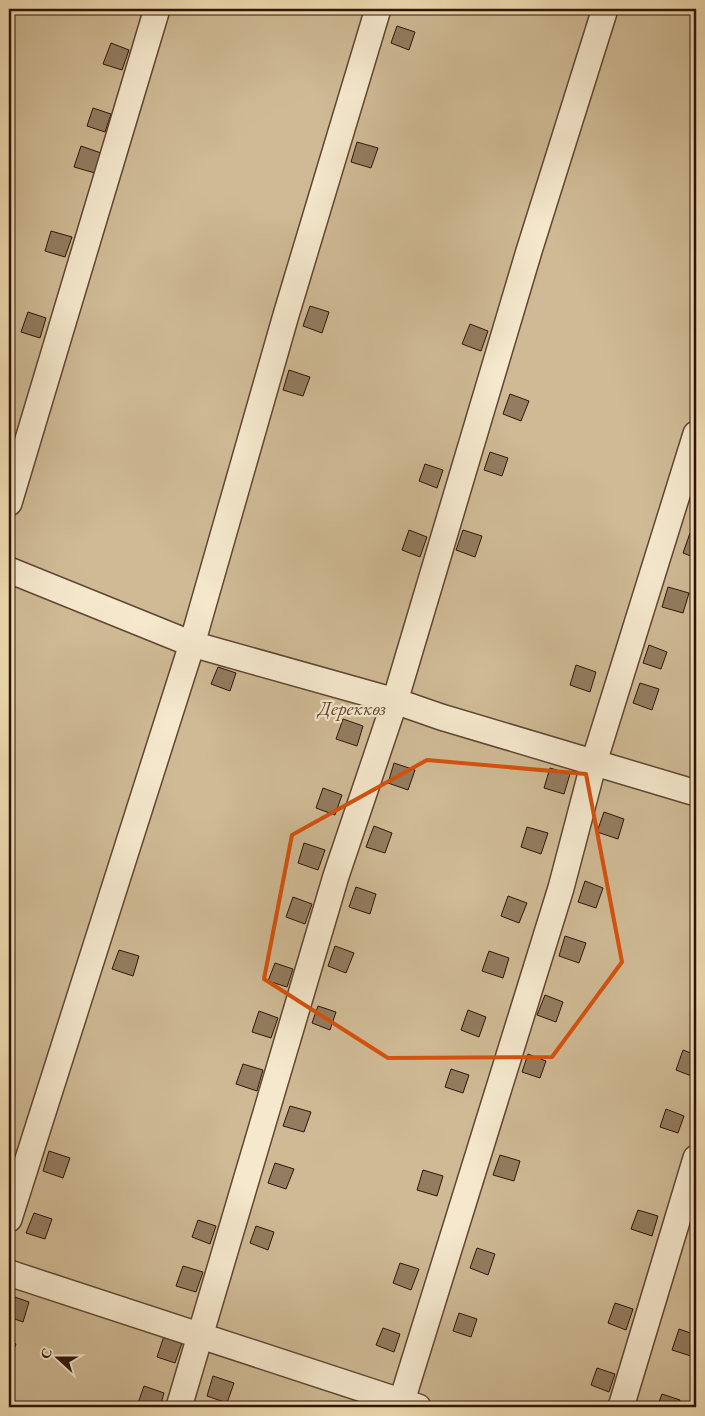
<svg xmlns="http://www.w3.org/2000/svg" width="705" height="1416" font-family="'EB Garamond',serif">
	<rect width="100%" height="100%" fill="#f0dcb2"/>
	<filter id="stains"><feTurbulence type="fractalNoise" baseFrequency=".004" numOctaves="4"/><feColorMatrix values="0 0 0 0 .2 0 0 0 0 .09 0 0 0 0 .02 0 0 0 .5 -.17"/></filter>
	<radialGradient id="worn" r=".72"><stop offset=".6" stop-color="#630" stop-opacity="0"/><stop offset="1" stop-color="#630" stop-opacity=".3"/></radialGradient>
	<!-- green -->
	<rect fill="#cfba95" stroke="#7f674e" x="9" y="9" width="687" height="1398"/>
	<!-- building -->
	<g fill="#937c60" stroke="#2f1407">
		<polygon points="397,26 415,32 409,50 391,43"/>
		<polygon points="111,43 129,50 122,70 103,64"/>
		<polygon points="93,108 111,114 105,132 87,126"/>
		<polygon points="357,142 378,148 371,168 351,162"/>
		<polygon points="81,146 101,153 95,173 74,167"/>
		<polygon points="51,231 72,237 65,257 45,251"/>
		<polygon points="310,306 329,312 322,333 303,326"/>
		<polygon points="28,312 46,318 40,338 21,332"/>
		<polygon points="470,324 488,331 481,351 462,344"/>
		<polygon points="289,370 310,377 303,396 283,390"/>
		<polygon points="510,394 529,401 521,421 503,414"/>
		<polygon points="490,452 508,458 502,476 484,470"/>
		<polygon points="425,464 443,470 437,488 419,481"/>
		<polygon points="409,530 427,537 420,557 402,550"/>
		<polygon points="463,530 482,536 475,557 456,550"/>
		<polygon points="690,533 696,535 696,558 683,553"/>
		<polygon points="668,587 689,593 683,613 662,607"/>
		<polygon points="649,645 667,652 661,669 643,663"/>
		<polygon points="576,665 596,672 590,692 570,685"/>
		<polygon points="218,667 236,673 230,691 211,684"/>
		<polygon points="640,683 659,689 652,710 633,703"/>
		<polygon points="343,719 363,726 357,746 336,739"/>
		<polygon points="394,763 415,770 408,790 388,783"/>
		<polygon points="550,768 570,774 564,794 544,788"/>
		<polygon points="323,788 342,795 335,815 316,808"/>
		<polygon points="604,812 624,819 618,839 597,832"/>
		<polygon points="374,826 392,833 385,853 366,847"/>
		<polygon points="527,827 548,833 541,854 521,847"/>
		<polygon points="304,843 325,850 318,870 298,863"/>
		<polygon points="585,881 603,888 596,908 578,902"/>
		<polygon points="356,887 376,894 370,914 349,907"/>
		<polygon points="508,896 527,903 519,923 501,916"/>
		<polygon points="293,897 312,904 305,924 286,917"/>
		<polygon points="565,936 586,943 579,963 559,956"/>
		<polygon points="335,946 354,953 346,973 328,966"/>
		<polygon points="119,950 139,956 133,976 112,969"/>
		<polygon points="489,951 509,958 503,978 482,971"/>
		<polygon points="275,963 293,969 287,987 268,981"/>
		<polygon points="545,995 563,1002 556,1022 537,1015"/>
		<polygon points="318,1006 336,1012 330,1030 312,1023"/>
		<polygon points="468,1010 486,1017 479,1037 461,1030"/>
		<polygon points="259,1011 278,1018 271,1038 252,1032"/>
		<polygon points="683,1050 696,1055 696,1071 694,1077 676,1070"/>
		<polygon points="528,1054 546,1061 540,1078 522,1072"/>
		<polygon points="243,1064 263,1070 257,1091 236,1084"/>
		<polygon points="451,1069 469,1075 463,1093 445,1087"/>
		<polygon points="290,1106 311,1112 304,1132 283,1126"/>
		<polygon points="666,1109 684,1116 678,1133 660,1127"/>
		<polygon points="49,1151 70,1158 63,1178 43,1171"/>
		<polygon points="500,1155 520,1161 514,1181 493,1175"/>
		<polygon points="275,1163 294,1169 286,1189 268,1183"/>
		<polygon points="423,1170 443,1176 437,1196 417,1190"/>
		<polygon points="638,1210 658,1216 652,1236 631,1229"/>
		<polygon points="34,1213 52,1219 45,1239 26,1233"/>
		<polygon points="198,1220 216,1226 210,1244 192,1237"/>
		<polygon points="256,1226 274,1232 268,1250 250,1243"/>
		<polygon points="477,1248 495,1254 488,1275 470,1268"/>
		<polygon points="400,1263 419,1269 411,1290 393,1283"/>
		<polygon points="183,1266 203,1272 196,1292 176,1286"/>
		<polygon points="9,1295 29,1302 23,1322 9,1317"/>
		<polygon points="615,1303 633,1309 626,1330 608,1323"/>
		<polygon points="459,1313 477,1319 471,1337 453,1331"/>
		<polygon points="383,1328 400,1334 394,1352 376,1345"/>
		<polygon points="679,1329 696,1335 696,1340 691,1356 672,1350"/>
		<polygon points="164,1336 182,1343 175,1363 157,1357"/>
		<polygon points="9,1341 16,1344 9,1363"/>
		<polygon points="597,1368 615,1374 609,1392 591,1385"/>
		<polygon points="213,1376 234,1383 227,1403 207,1396"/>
		<polygon points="144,1386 164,1393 160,1407 137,1406"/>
		<polygon points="662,1394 680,1400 677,1407 657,1407"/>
	</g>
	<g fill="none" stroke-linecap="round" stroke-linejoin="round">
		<!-- minor casing -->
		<g stroke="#5f4632" stroke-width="28">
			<g id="minor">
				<polyline points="378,9 286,315 192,644 395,701 441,717 696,793"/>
				<polyline points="9,503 157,9"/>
				<polyline points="9,570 192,644 9,1219"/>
				<polyline points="9,1273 418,1407"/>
				<polyline points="179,1407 336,876 395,701 529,251 605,9"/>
				<polyline points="400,1407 561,888 594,762 696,434"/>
				<polyline points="621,1407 696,1158"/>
			</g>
		</g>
		<!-- minor -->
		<use href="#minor" stroke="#f5e8cd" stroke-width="25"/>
	</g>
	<!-- marked area -->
	<path fill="none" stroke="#d6520c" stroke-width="4" stroke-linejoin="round" d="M427,760l159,14 36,188 -70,95 -164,1 -124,-79 28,-144z"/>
	<g text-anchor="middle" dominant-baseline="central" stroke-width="4.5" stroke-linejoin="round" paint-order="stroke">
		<!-- park labels -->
		<g font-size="20" font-style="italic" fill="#5f4632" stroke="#f5e8cd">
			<text x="352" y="708">Дереккөз</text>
		</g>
	</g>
	<!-- margin -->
	<rect width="705" height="1416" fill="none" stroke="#f0dcb2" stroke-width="30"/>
	<rect x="10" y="10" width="685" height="1396" fill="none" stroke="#2f1407" stroke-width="2.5"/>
	<rect x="15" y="15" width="675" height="1386" fill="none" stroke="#2f1407"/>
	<!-- north arrow -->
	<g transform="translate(58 1358) rotate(291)" stroke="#f5e8cd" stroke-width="4" paint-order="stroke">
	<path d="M0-4L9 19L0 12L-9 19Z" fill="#2f1407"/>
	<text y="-8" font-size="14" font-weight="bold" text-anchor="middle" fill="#2f1407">С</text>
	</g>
	<rect width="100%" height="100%" filter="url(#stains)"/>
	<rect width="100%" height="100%" fill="url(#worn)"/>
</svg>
